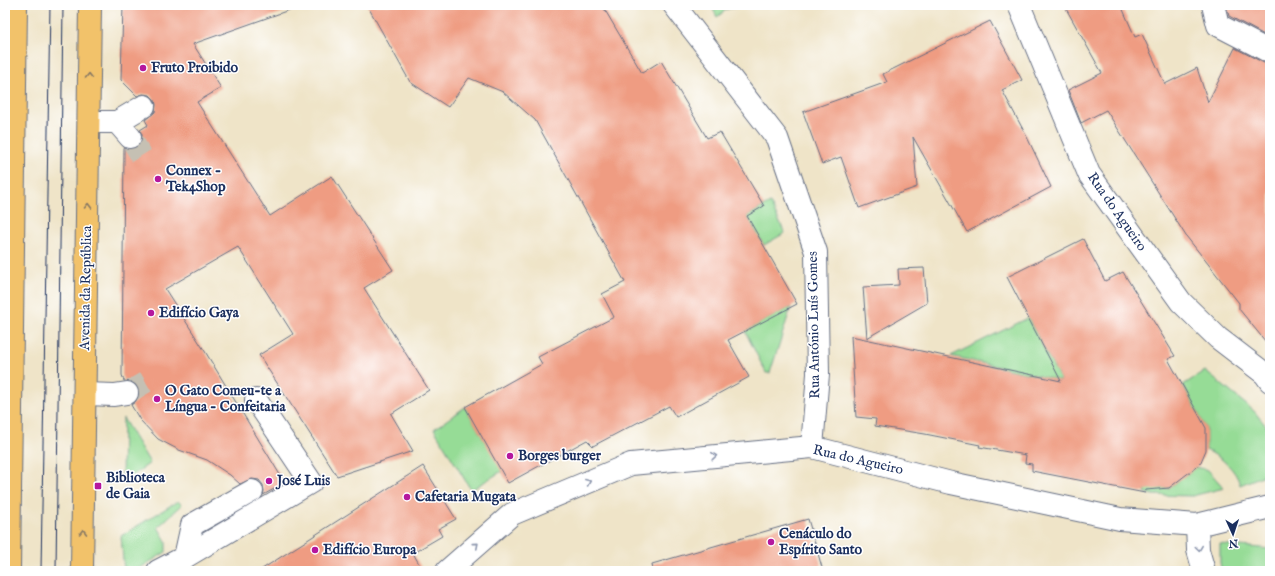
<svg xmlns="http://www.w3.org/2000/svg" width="1275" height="576" font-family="'IM FELL English',serif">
	<rect width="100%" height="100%" fill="#fff"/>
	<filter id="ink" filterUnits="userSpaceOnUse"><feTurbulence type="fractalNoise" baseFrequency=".025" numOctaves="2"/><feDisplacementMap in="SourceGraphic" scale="8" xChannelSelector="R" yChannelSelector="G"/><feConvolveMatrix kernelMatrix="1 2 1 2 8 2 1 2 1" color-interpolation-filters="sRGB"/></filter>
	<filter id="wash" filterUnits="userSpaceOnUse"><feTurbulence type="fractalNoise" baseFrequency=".012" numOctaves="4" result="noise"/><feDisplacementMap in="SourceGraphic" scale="16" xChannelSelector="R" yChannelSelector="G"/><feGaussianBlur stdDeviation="0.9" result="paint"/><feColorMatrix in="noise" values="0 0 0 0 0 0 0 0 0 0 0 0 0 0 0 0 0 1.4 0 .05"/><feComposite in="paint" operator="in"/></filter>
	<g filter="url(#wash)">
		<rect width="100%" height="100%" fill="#efe4c8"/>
		<!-- green -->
		<g fill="#96dc96" stroke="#58867a">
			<polygon points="711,5 749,5 727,9 717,17"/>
			<polygon points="770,203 785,233 764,245 747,216"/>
			<polygon points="791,307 770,373 766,373 745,331"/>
			<polygon points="1028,318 1061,381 951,356"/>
			<path d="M1205,371l49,40 16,20v28l-8,17 -22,9c-4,-16 -19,-28 -34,-35v-22l-23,-43z"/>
			<polygon points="465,407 502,471 471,490 434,429"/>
			<polygon points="123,418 150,463 122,483"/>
			<polygon points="1196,467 1208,470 1224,488 1192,496 1153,495 1145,493 1146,489 1169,488"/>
			<polygon points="178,501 182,505 158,527 166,541 166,552 135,571 124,571 121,536"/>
			<polygon points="1220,544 1270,549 1270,571 1222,571 1220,563"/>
		</g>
		<g id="blocks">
			<!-- building -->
			<g fill="#ef9c82">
				<polygon points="123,5 291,5 292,9 193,44 221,88 197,102 270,216 332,176 393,270 364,288 429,390 391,414 413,451 337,476 259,355 293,334 238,247 165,289 206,353 285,483 263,495 264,491 263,485 259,480 252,479 240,484 230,475 207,460 179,450 158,439 140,420 131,405 135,402 138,398 139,391 136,385 132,382 124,381 122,375 124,148 132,149 138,146 142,141 142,135 140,130 148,125 145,120 155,112 156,105 155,100 150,95 143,94 137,96 121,80"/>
				<polygon points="367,5 602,5 642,73 661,61 707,138 720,132 764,206 747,216 797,304 728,340 749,377 676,417 669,406 593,446 587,440 508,483 465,407 542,364 538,357 614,317 602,294 625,282 535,120 503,92 469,78 448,107 410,82"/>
				<polygon points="1064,5 1121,5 1135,37 1142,34 1165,84 1197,68 1208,102 1235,48 1264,63 1270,64 1270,347 1239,309 1239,303 1186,236 1106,110 1081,123 1068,90 1102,73"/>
				<polygon points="1226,5 1270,5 1270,38 1229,16"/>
				<polygon points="990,21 1022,80 1002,90 1027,137 1051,187 967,232 913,137 917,187 859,208 841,157 822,164 803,112 887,82 883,74"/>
				<polygon points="1083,239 1105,281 1123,272 1175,356 1168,359 1206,428 1206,450 1200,464 1169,488 1146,490 1145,493 1032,471 1032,464 1025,463 1026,455 979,447 980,445 925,434 875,426 876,419 856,417 851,336 1061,381 1007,277"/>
				<polygon points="924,268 927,303 867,338 863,287 899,285 898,269"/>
				<polygon points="423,466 456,519 438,529 442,536 413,553 423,571 259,571"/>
				<polygon points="808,519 823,571 653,571 652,564"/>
			</g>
		</g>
	</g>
	<g filter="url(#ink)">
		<use href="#blocks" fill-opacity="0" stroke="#656e83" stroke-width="1"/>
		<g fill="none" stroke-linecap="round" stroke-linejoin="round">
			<!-- minor-tunnel -->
			<g stroke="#c5c0b3" stroke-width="22" stroke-dasharray="22 11" stroke-linecap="butt">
				<polyline points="130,137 144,160"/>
				<polyline points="127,393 146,382"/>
			</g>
			<!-- minor casing -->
			<g stroke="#656e83" stroke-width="24">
				<g id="minor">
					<polyline points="674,5 777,138 816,252 818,374 812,447"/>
					<polyline points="1019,5 1089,174 1181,302 1218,338 1265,374 1270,381"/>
					<polyline points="1213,5 1218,25 1270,52"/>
					<polyline points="89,122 117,122 144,106"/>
					<polyline points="117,122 130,137"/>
					<polyline points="85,394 114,395 127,393"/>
					<polyline points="1197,525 1198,550 1204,571"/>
					<polyline points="185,557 192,525 252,491"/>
					<polyline points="158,571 185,557 311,482 256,400"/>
					<polyline points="447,571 512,514 631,464 812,447 951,483 1120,519 1197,525 1270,507"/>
				</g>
			</g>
			<!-- major casing -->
			<g stroke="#656e83" stroke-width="24">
				<g id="major">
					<polyline points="9,571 16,5"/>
					<polyline points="82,571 90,5"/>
				</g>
			</g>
			<!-- minor -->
			<use href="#minor" stroke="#fff" stroke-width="22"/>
			<!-- major -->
			<use href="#major" stroke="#f2c26a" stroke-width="22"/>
			<!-- tram -->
			<g stroke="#1b2f5e" stroke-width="1">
				<polyline points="41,571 50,5"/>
				<polyline points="56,571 63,5"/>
			</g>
		</g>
		<!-- one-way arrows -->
		<defs><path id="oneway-chevron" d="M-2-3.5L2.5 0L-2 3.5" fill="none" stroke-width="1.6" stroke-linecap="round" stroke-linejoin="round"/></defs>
		<g stroke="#867864">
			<use href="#oneway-chevron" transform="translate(89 76) rotate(-89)"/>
			<use href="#oneway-chevron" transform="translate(88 206) rotate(-89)"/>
			<use href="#oneway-chevron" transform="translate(83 532) rotate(-89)"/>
		</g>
		<g stroke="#8d97ae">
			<use href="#oneway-chevron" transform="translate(714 456) rotate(-5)"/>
			<use href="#oneway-chevron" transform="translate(588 482) rotate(-23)"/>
			<use href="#oneway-chevron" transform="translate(476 545) rotate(-41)"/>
			<use href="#oneway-chevron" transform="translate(1199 548) rotate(82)"/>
		</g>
	</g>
	<!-- markers -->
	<g fill="#b5179e" stroke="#fff" stroke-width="1.5">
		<circle cx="143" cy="68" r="4"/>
		<circle cx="158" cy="179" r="4"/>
		<circle cx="151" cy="313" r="4"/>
		<circle cx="157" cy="399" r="4"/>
		<circle cx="510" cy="456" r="4"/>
		<circle cx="269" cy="481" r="4"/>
		<rect x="94" y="482" width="8" height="8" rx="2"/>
		<circle cx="407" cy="497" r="4"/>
		<circle cx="771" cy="542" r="4"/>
		<circle cx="315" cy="550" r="4"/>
	</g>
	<g text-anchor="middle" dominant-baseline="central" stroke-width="3" stroke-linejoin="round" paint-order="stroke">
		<!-- poi labels -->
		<g font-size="14" font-weight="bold" fill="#1b2f5e" stroke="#fff" text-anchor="start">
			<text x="151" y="68">Fruto Proibido</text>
			<text x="166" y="171">Connex -<tspan x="166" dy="16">Tek4Shop</tspan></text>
			<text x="159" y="313">Edifício Gaya</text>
			<text x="165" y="391">O Gato Comeu-te a<tspan x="165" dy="16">Língua - Confeitaria</tspan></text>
			<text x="518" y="456">Borges burger</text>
			<text x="106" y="478">Biblioteca<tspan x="106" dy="16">de Gaia</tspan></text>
			<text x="277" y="481">José Luis</text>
			<text x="415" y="497">Cafetaria Mugata</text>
			<text x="779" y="534">Cenáculo do<tspan x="779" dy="16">Espírito Santo</tspan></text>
			<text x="323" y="550">Edifício Europa</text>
		</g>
		<!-- street labels -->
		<g font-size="14" fill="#1b2f5e" stroke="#fff">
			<text transform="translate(1117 212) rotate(55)">Rua do Agueiro</text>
			<text transform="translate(86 288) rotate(-89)">Avenida da República</text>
			<text transform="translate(814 325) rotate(-91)">Rua António Luís Gomes</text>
			<text transform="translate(858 460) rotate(13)">Rua do Agueiro</text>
		</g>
	</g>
	<!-- margin -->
	<rect width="1275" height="576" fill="none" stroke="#fff" stroke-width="20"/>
	<!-- north arrow -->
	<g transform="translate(1233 534) rotate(177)" stroke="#ffffff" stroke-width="3" paint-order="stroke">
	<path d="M0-3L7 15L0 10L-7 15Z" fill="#1b2f5e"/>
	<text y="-6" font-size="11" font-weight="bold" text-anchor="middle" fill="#1b2f5e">N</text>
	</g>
</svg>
